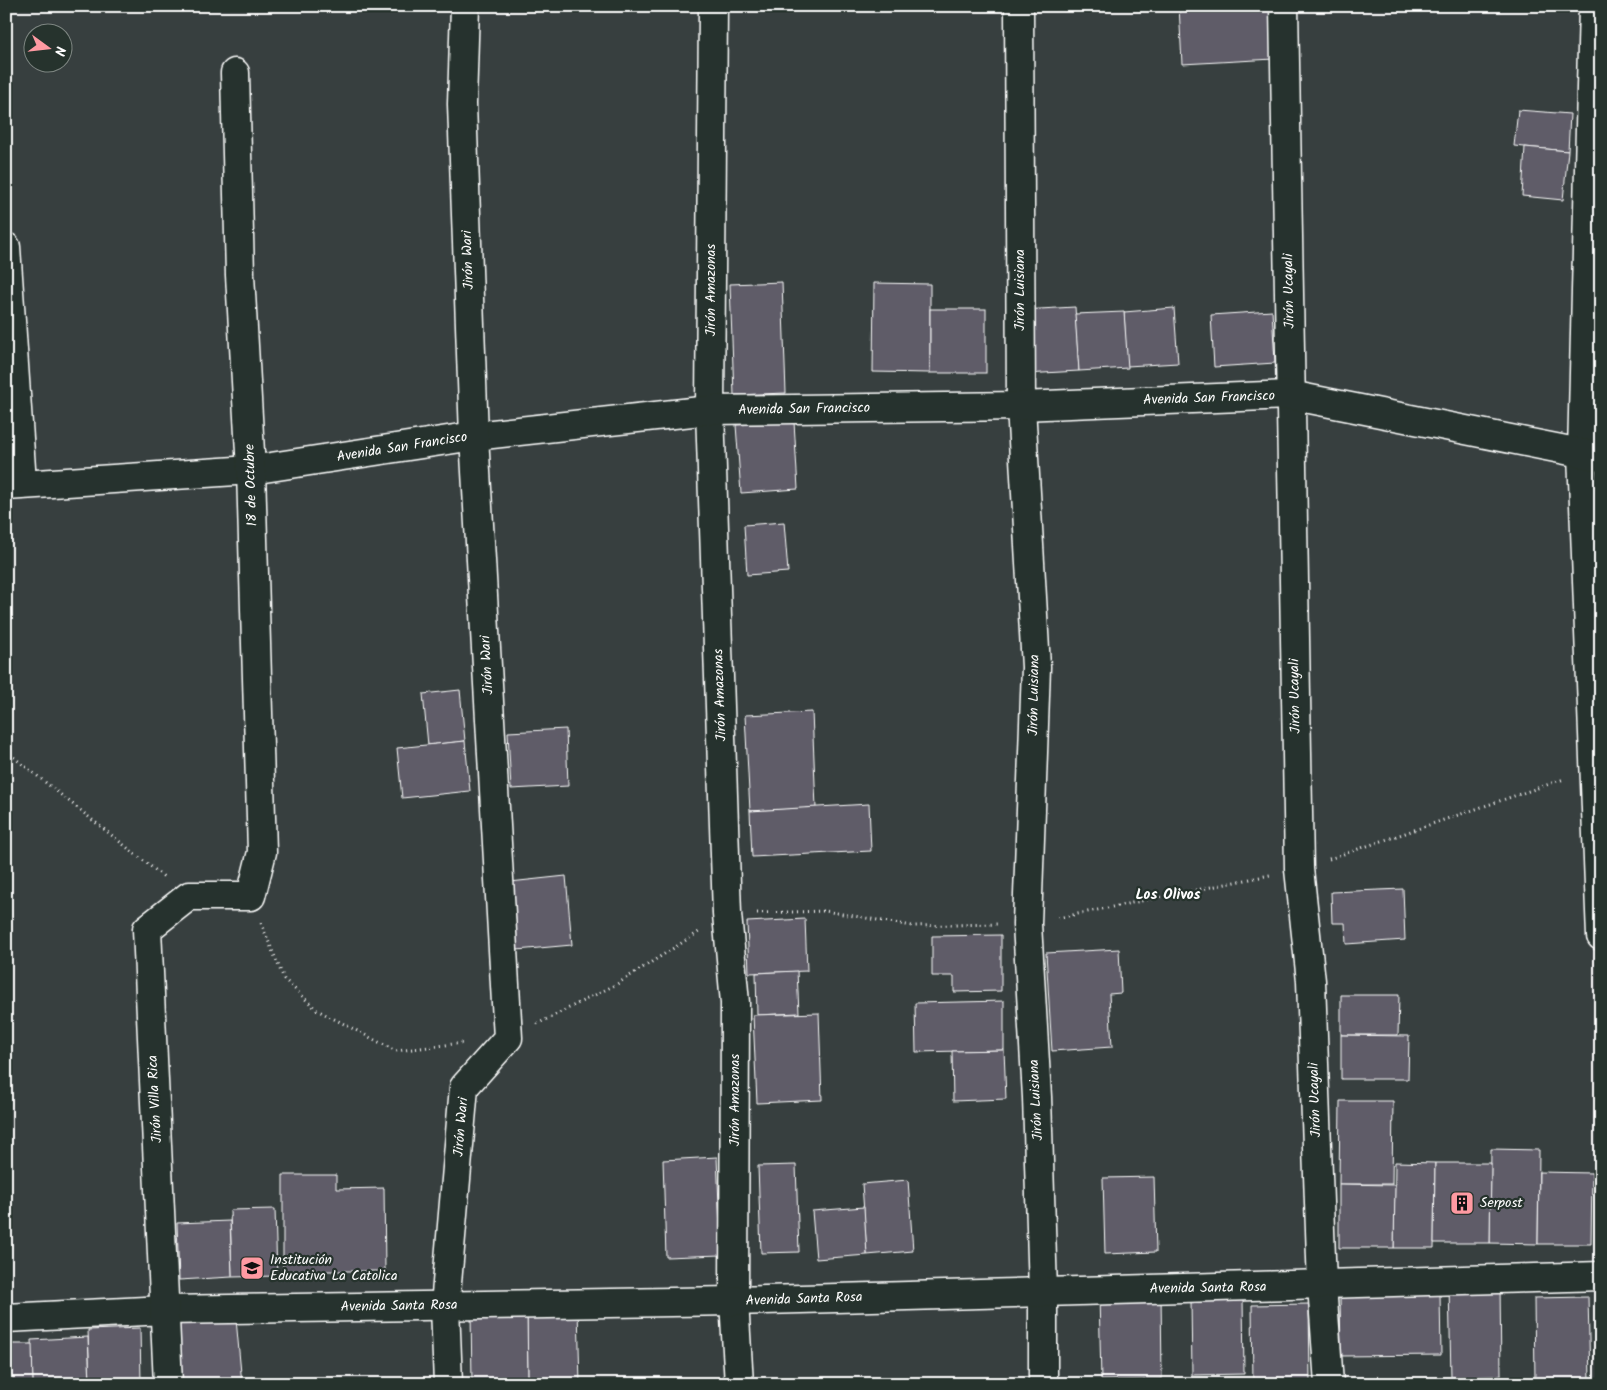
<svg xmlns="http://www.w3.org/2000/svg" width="1607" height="1390" font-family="Kalam,sans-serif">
	<rect width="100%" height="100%" fill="#373f3f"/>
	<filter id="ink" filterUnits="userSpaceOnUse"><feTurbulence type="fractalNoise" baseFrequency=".02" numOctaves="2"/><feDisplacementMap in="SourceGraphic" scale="10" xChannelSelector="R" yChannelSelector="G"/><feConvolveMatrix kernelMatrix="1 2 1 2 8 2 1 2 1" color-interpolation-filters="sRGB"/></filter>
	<g filter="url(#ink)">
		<!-- building -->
		<g fill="#5e5c68" stroke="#fff">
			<polygon points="1179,6 1272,6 1274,59 1182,64"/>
			<polygon points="1518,110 1570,114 1568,151 1514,146"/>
			<polygon points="1525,147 1568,151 1563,200 1522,196"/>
			<polygon points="782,282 786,393 734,395 730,284"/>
			<polygon points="874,283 930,284 930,373 873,372"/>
			<polygon points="1075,307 1079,371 1025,374 1022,310"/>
			<polygon points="1174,308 1178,363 1127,366 1124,312"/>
			<rect x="930" y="309" width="56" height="64"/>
			<polygon points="1272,311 1275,363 1214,367 1211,315"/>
			<polygon points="1124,312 1128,368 1079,371 1075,314"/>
			<polygon points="794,422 798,489 741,493 736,425"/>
			<polygon points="784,522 788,572 747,575 744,525"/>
			<polygon points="460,690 465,741 428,745 423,694"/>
			<polygon points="812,712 816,808 750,811 745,715"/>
			<polygon points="566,729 568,786 511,789 508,732"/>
			<polygon points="465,741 470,791 402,798 397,748"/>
			<polygon points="869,804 871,851 752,857 750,811"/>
			<polygon points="566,876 572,945 517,950 510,882"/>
			<polygon points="1403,889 1405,940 1346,944 1345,923 1332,923 1331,892"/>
			<polygon points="805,919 807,971 749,973 747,922"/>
			<polygon points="1001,935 1001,991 954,992 954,976 932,976 932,936"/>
			<polygon points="1119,949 1121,993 1109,994 1112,1047 1052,1051 1046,953"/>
			<polygon points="797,971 799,1013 757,1015 756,973"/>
			<polygon points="1341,995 1399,995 1398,1035 1341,1035"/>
			<polygon points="1004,1001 1004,1050 916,1052 915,1003"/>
			<polygon points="819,1013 822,1100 757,1103 753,1015"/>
			<polygon points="1341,1035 1409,1036 1408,1079 1341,1079"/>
			<polygon points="1004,1050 1006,1099 953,1101 952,1051"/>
			<polygon points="1340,1101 1393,1101 1392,1184 1339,1184"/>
			<polygon points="1491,1149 1539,1150 1538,1244 1490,1243"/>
			<polygon points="717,1157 721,1255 666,1257 663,1160"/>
			<polygon points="1395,1162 1435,1163 1434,1248 1394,1248"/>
			<polygon points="1435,1163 1491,1163 1490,1243 1434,1243"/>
			<polygon points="796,1165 799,1252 761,1253 758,1166"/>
			<polygon points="1539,1172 1592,1173 1591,1244 1538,1244"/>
			<polygon points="283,1175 336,1175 336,1189 384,1188 385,1271 283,1271"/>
			<polygon points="1154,1177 1156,1252 1105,1254 1103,1178"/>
			<polygon points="908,1180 913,1251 867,1255 862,1184"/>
			<polygon points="1339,1184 1395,1185 1394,1248 1339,1248"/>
			<polygon points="864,1207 867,1255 816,1259 812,1211"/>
			<polygon points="275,1209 277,1276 232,1277 230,1210"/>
			<polygon points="230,1221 232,1277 179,1280 177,1223"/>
			<polygon points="1449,1286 1500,1286 1501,1376 1451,1377"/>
			<polygon points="1161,1294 1162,1379 1101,1380 1099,1295"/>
			<polygon points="1440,1294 1441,1355 1341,1356 1340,1295"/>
			<polygon points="1588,1297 1590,1380 1535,1381 1534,1298"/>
			<polygon points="1243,1299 1244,1374 1192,1375 1191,1300"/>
			<polygon points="1309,1304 1310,1384 1253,1384 1252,1305"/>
			<polygon points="578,1309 580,1384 528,1384 527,1310"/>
			<polygon points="527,1310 528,1382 472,1383 471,1312"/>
			<polygon points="236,1319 242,1384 181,1384 175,1324"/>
			<polygon points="140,1328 141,1384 90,1384 88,1330"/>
			<polygon points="88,1337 90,1384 33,1384 31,1340"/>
			<polygon points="6,1344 32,1344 33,1384 6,1384"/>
		</g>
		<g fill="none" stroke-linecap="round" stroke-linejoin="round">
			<!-- minor casing -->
			<g stroke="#fff" stroke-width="31">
				<g id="minor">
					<polyline points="713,6 710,410 727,914 735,1003 734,1301 739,1384"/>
					<polyline points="1019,6 1021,406 1036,667 1027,924 1037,1097 1043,1292 1043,1384"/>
					<polyline points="1284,6 1299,869 1311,981 1322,1285 1329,1384"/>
					<polyline points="1593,6 1582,454 1601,936"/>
					<polyline points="6,247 22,483"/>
					<polyline points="6,486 251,470 474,436 710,410 1021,406 1290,395 1601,457"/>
					<polyline points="6,1318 165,1310 734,1301 1601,1276"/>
					<polyline points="168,1384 147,929 189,896 251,896 262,852 251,470 240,275 235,73"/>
					<polyline points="448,1384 445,1306 464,1087 508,1038 474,436 462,104 465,6"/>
				</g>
			</g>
			<!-- path -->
			<g stroke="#fff" stroke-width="3" stroke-dasharray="1 4" stroke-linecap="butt">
				<polyline points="6,751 164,877"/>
				<polyline points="1329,859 1564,779"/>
				<polyline points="757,913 825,911 912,926 997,924"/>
				<polyline points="1058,918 1270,875"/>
				<polyline points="261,923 284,979 317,1010 396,1051 462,1043"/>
				<polyline points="537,1024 617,984 699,932"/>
			</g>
			<!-- minor -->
			<use href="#minor" stroke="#26332d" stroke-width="28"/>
		</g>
	</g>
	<!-- icons -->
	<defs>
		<g id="building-square" transform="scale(1.25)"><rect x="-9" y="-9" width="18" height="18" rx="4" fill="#ff9aa2" stroke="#26332d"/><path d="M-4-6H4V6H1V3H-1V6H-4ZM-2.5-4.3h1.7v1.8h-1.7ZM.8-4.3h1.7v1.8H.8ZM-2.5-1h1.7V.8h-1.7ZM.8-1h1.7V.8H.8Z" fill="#111"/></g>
		<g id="school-square" transform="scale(1.25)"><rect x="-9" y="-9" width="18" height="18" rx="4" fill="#ff9aa2" stroke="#26332d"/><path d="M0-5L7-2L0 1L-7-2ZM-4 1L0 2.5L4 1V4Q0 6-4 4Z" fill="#111"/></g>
	</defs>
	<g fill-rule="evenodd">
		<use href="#building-square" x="1462" y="1203"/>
		<use href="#school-square" x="252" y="1268"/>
	</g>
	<g text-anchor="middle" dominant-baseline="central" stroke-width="4.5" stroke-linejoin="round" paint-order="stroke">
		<!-- street labels -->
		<g font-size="14" fill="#fff" stroke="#26332d">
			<text transform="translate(468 260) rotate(-92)">Jirón Wari</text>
			<text transform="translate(711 290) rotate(-90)">Jirón Amazonas</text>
			<text transform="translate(1020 290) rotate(-90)">Jirón Luisiana</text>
			<text transform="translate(1289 291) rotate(-91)">Jirón Ucayali</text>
			<text transform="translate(1209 398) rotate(-2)">Avenida San Francisco</text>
			<text transform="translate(804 409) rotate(-1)">Avenida San Francisco</text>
			<text transform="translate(402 447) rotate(-9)">Avenida San Francisco</text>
			<text transform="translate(251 485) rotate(-92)">18 de Octubre</text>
			<text transform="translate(487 665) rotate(-93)">Jirón Wari</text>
			<text transform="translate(720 695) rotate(-92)">Jirón Amazonas</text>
			<text transform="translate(1034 695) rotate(-89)">Jirón Luisiana</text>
			<text transform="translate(1295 696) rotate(-91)">Jirón Ucayali</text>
			<text transform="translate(155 1099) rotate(-93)">Jirón Villa Rica</text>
			<text transform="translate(735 1100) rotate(-90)">Jirón Amazonas</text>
			<text transform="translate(1036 1100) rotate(-93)">Jirón Luisiana</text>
			<text transform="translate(1315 1100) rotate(-92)">Jirón Ucayali</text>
			<text transform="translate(461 1127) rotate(-85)">Jirón Wari</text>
			<text transform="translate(1208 1288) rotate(-1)">Avenida Santa Rosa</text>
			<text transform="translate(804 1299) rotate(-2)">Avenida Santa Rosa</text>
			<text transform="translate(399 1306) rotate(-1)">Avenida Santa Rosa</text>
		</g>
		<!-- poi labels -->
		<g font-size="14" fill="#fff" stroke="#26332d" text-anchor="start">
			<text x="1480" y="1203">Serpost</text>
			<text x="270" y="1260">Institución<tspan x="270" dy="16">Educativa La Catolica</tspan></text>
		</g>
		<!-- neighbourhood labels -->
		<g font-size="15" font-weight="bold" fill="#fff" stroke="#26332d">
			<text x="1168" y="895">Los Olivos</text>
		</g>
	</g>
	<!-- margin -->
	<rect width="1607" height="1390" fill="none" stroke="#26332d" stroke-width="25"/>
	<rect x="12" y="12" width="1582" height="1365" fill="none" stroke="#fff" stroke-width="2" filter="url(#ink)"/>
	<!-- north arrow -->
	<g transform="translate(48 48) rotate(105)"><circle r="24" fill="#26332d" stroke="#7d8581"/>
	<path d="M0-4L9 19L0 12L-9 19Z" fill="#ff9aa2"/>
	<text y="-8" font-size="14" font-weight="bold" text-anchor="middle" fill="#ffffff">N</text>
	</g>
</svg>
